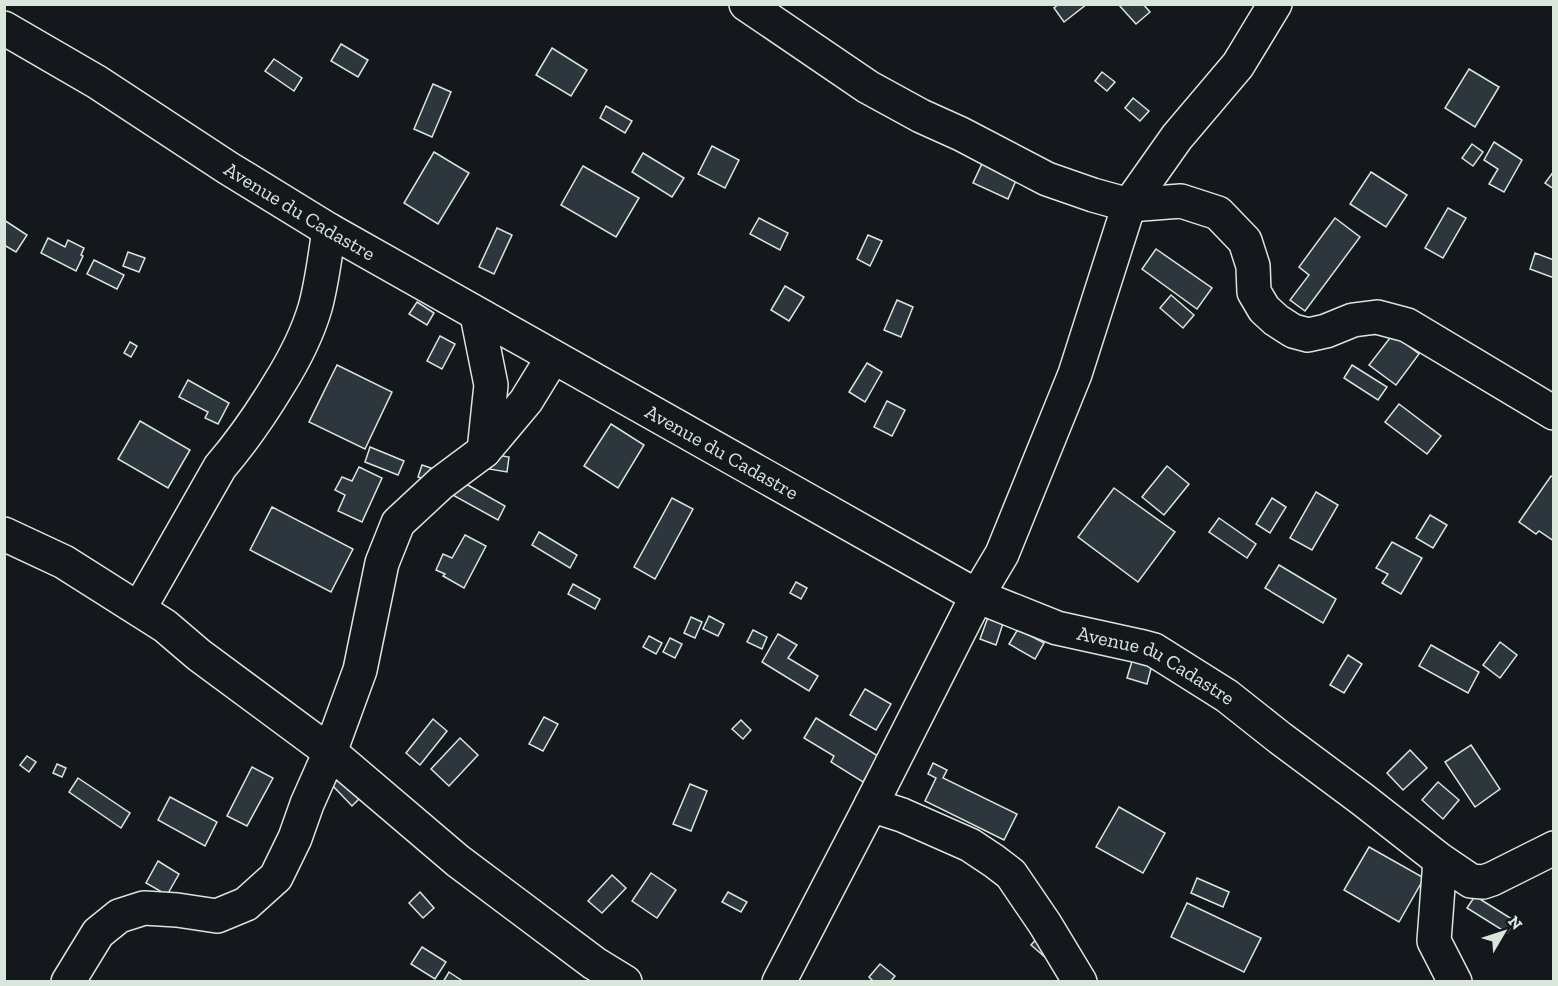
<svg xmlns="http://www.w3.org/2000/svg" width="1558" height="986" font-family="'Zilla Slab',serif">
	<rect width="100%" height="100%" fill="#14181c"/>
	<!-- building -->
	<g fill="#2c363c" stroke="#d8e6dc" stroke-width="1.5">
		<polygon points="1059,4 1087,4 1064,22 1054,8"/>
		<polygon points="1118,4 1143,4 1150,12 1136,24"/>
		<polygon points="341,44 368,60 358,77 331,61"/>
		<polygon points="552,48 587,70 571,96 536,75"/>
		<polygon points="274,59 302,78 294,91 265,71"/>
		<polygon points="1469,69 1499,87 1475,127 1445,108"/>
		<polygon points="1102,72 1115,82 1107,91 1095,81"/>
		<polygon points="433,84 451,92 432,137 414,129"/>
		<polygon points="1133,98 1149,111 1140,121 1125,108"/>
		<polygon points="606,106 632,121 625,133 600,118"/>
		<polygon points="1494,142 1522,160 1504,192 1489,184 1498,169 1484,160"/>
		<polygon points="1472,144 1483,152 1473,166 1462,158"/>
		<polygon points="712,146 739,160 725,188 698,174"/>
		<polygon points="434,152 469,173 438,224 404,203"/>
		<polygon points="643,153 684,178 672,197 632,172"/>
		<polygon points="987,153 1021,169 1008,199 973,183"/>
		<polygon points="583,166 639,198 616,237 561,205"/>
		<polygon points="1554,171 1554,189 1545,183"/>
		<polygon points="1371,172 1407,195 1386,227 1350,204"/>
		<polygon points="1448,208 1466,218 1443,258 1425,248"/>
		<polygon points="759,218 788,233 780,250 750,234"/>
		<polygon points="1335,218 1360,237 1305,311 1290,300 1309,275 1299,267"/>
		<polygon points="4,220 27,235 16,252 4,245"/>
		<polygon points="497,228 512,235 494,274 479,267"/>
		<polygon points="868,235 882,241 870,266 857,259"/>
		<polygon points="48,238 65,247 68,240 84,248 81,255 83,256 76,271 41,253"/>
		<polygon points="1156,249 1212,288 1197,309 1142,269"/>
		<polygon points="128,252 145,258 139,272 123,266"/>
		<polygon points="1535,253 1554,260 1554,278 1530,269"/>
		<polygon points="94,260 124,275 117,289 87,274"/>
		<polygon points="785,286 804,297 789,321 771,310"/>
		<polygon points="1171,295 1194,315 1183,328 1160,308"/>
		<polygon points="897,300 913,307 901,337 884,330"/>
		<polygon points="417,302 434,313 427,325 409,314"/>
		<polygon points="1393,334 1419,354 1396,385 1369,365"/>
		<polygon points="440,336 455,344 442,369 427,361"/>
		<polygon points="130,342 137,346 131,357 124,353"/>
		<polygon points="867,363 882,372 865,402 849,392"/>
		<polygon points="337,365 392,392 365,449 309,422"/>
		<polygon points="1352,365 1387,387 1378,400 1344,378"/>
		<polygon points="188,380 229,403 218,424 205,418 208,412 179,397"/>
		<polygon points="887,401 905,410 892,436 874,427"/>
		<polygon points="1399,404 1441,436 1427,454 1385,422"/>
		<polygon points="140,421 190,450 168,488 118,459"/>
		<polygon points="611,424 644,445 618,488 584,466"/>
		<polygon points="370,447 404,461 398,475 365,462"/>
		<polygon points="491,454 509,457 507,472 489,469"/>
		<polygon points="422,465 431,468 427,480 418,477"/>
		<polygon points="1167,466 1189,484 1164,515 1142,497"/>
		<polygon points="359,467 382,478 362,522 338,511 345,495 335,490 342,477 352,481"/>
		<polygon points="1551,476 1554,478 1554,541 1539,531 1536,534 1519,522"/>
		<polygon points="459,480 505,506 498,520 451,494"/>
		<polygon points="1114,488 1175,532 1138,582 1078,537"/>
		<polygon points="1316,492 1338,505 1312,550 1290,538"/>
		<polygon points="672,498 693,509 655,579 634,567"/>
		<polygon points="1272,498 1286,507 1270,533 1256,524"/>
		<polygon points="272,507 353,549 331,592 250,550"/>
		<polygon points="1430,515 1447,525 1433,548 1416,538"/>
		<polygon points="1219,518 1256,544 1247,558 1209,532"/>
		<polygon points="539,532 577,555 570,568 532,545"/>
		<polygon points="465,535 486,546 464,588 443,576 445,574 436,570 443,554 452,558"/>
		<polygon points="1392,542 1422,558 1401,594 1382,583 1388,574 1376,568"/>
		<polygon points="1279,565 1336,599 1323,623 1265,588"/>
		<polygon points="796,582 807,588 801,599 790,593"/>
		<polygon points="573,584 600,599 595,609 568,594"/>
		<polygon points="991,609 1006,614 996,645 980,639"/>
		<polygon points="709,616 724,624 718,636 703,629"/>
		<polygon points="691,617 702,622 695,638 684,633"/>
		<polygon points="1018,629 1044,643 1035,659 1009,644"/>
		<polygon points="753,630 767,637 762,649 747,642"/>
		<polygon points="778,634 797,645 788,658 818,676 809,691 762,662"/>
		<polygon points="649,636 662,643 656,654 643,647"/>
		<polygon points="670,638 682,644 675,658 663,652"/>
		<polygon points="1500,642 1517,655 1500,678 1483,665"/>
		<polygon points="1431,645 1479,672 1468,693 1419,666"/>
		<polygon points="1135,651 1154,657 1147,684 1127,678"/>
		<polygon points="1348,655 1362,664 1344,693 1330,685"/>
		<polygon points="865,689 891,704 876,730 850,715"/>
		<polygon points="544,717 558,724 543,751 529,744"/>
		<polygon points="816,718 878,756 863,782 831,762 834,756 804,738"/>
		<polygon points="433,719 447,731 420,765 406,753"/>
		<polygon points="741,720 751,730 743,739 732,729"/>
		<polygon points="460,738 478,755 449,786 431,769"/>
		<polygon points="1471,745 1500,789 1475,807 1445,762"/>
		<polygon points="1410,750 1427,768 1403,790 1387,773"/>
		<polygon points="27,756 36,762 29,772 20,765"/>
		<polygon points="933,763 947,770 943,778 1017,814 1004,840 925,801 936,778 928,774"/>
		<polygon points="57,764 66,768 62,777 53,773"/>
		<polygon points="252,767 273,778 247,826 227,816"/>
		<polygon points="346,772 366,792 352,806 332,785"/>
		<polygon points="78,778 130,813 121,828 69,792"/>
		<polygon points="1438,782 1459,800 1443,819 1422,800"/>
		<polygon points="690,784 707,791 691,831 673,824"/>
		<polygon points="170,797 217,822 205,846 158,820"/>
		<polygon points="1119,807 1165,833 1143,873 1096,847"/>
		<polygon points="1369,847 1424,878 1399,922 1344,890"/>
		<polygon points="158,861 179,874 167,895 146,883"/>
		<polygon points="651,873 676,890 657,918 632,901"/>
		<polygon points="612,875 626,888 602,913 588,901"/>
		<polygon points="1197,878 1229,892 1223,907 1191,893"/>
		<polygon points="420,892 434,908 423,918 409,903"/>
		<polygon points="728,892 747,902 741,912 722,902"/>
		<polygon points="1475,896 1515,921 1507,933 1467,908"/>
		<polygon points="1187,903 1261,938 1244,972 1171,937"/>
		<polygon points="1040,935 1054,948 1046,958 1031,945"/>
		<polygon points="422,947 446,962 435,979 411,964"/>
		<polygon points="880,964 895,976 890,982 874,982 869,977"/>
		<polygon points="449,972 464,982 443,982"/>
	</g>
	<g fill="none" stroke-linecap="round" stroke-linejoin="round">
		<!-- minor casing -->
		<g stroke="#d8e6dc" stroke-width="36">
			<g id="minor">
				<polyline points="746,4 868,87 921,116 961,134 1047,179 1093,195 1129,205 1181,201 1218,213 1245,241 1253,266 1254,292 1264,309 1276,320 1293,331 1308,335 1326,331 1353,320 1377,317 1407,325 1554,413"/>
				<path id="s1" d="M4,28l93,54 131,86 101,62 648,366 80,32 82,18 15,4 73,46 53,42 82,61 78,61 31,21 12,1 9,-3 62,-31"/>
				<polyline points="477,315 491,385 484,451"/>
				<polyline points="4,534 64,562 165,626 199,655 330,752 458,861 594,963 625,982"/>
				<path d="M139,609l81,-142c23,-27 41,-53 59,-83 15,-24 28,-49 36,-76 7,-25 10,-52 14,-78"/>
				<polyline points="871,805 977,596 1002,554 1075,374 1129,205 1177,137 1238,65 1275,4"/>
				<polyline points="1440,860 1434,941 1455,982"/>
				<polyline points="68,982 98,933 119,916 144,908 177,910 217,916 246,904 276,877 295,838 307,804 330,752 360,670 382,563 398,523 441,483 484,451 526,401 553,357"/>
				<polyline points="779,982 871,805 902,815 970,845 994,861 1011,874 1045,924 1080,982"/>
			</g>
		</g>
		<!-- minor -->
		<use href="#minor" stroke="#14181c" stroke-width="33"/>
	</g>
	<g text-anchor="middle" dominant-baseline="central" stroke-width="4.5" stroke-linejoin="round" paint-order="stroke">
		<!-- street labels -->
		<g font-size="20" fill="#d8e6dc" stroke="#14181c">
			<text stroke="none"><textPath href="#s1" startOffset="348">Avenue du Cadastre</textPath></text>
			<text stroke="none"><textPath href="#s1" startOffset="834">Avenue du Cadastre</textPath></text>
			<text stroke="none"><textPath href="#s1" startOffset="1320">Avenue du Cadastre</textPath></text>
		</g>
	</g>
	<!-- border -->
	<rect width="1558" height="986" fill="none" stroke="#d8e6dc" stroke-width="12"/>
	<!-- north arrow -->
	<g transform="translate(1504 932) rotate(51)" stroke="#14181c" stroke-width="4.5" paint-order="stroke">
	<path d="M0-4.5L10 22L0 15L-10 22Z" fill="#d8e6dc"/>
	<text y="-9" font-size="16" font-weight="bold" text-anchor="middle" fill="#d8e6dc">N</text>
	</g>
</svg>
